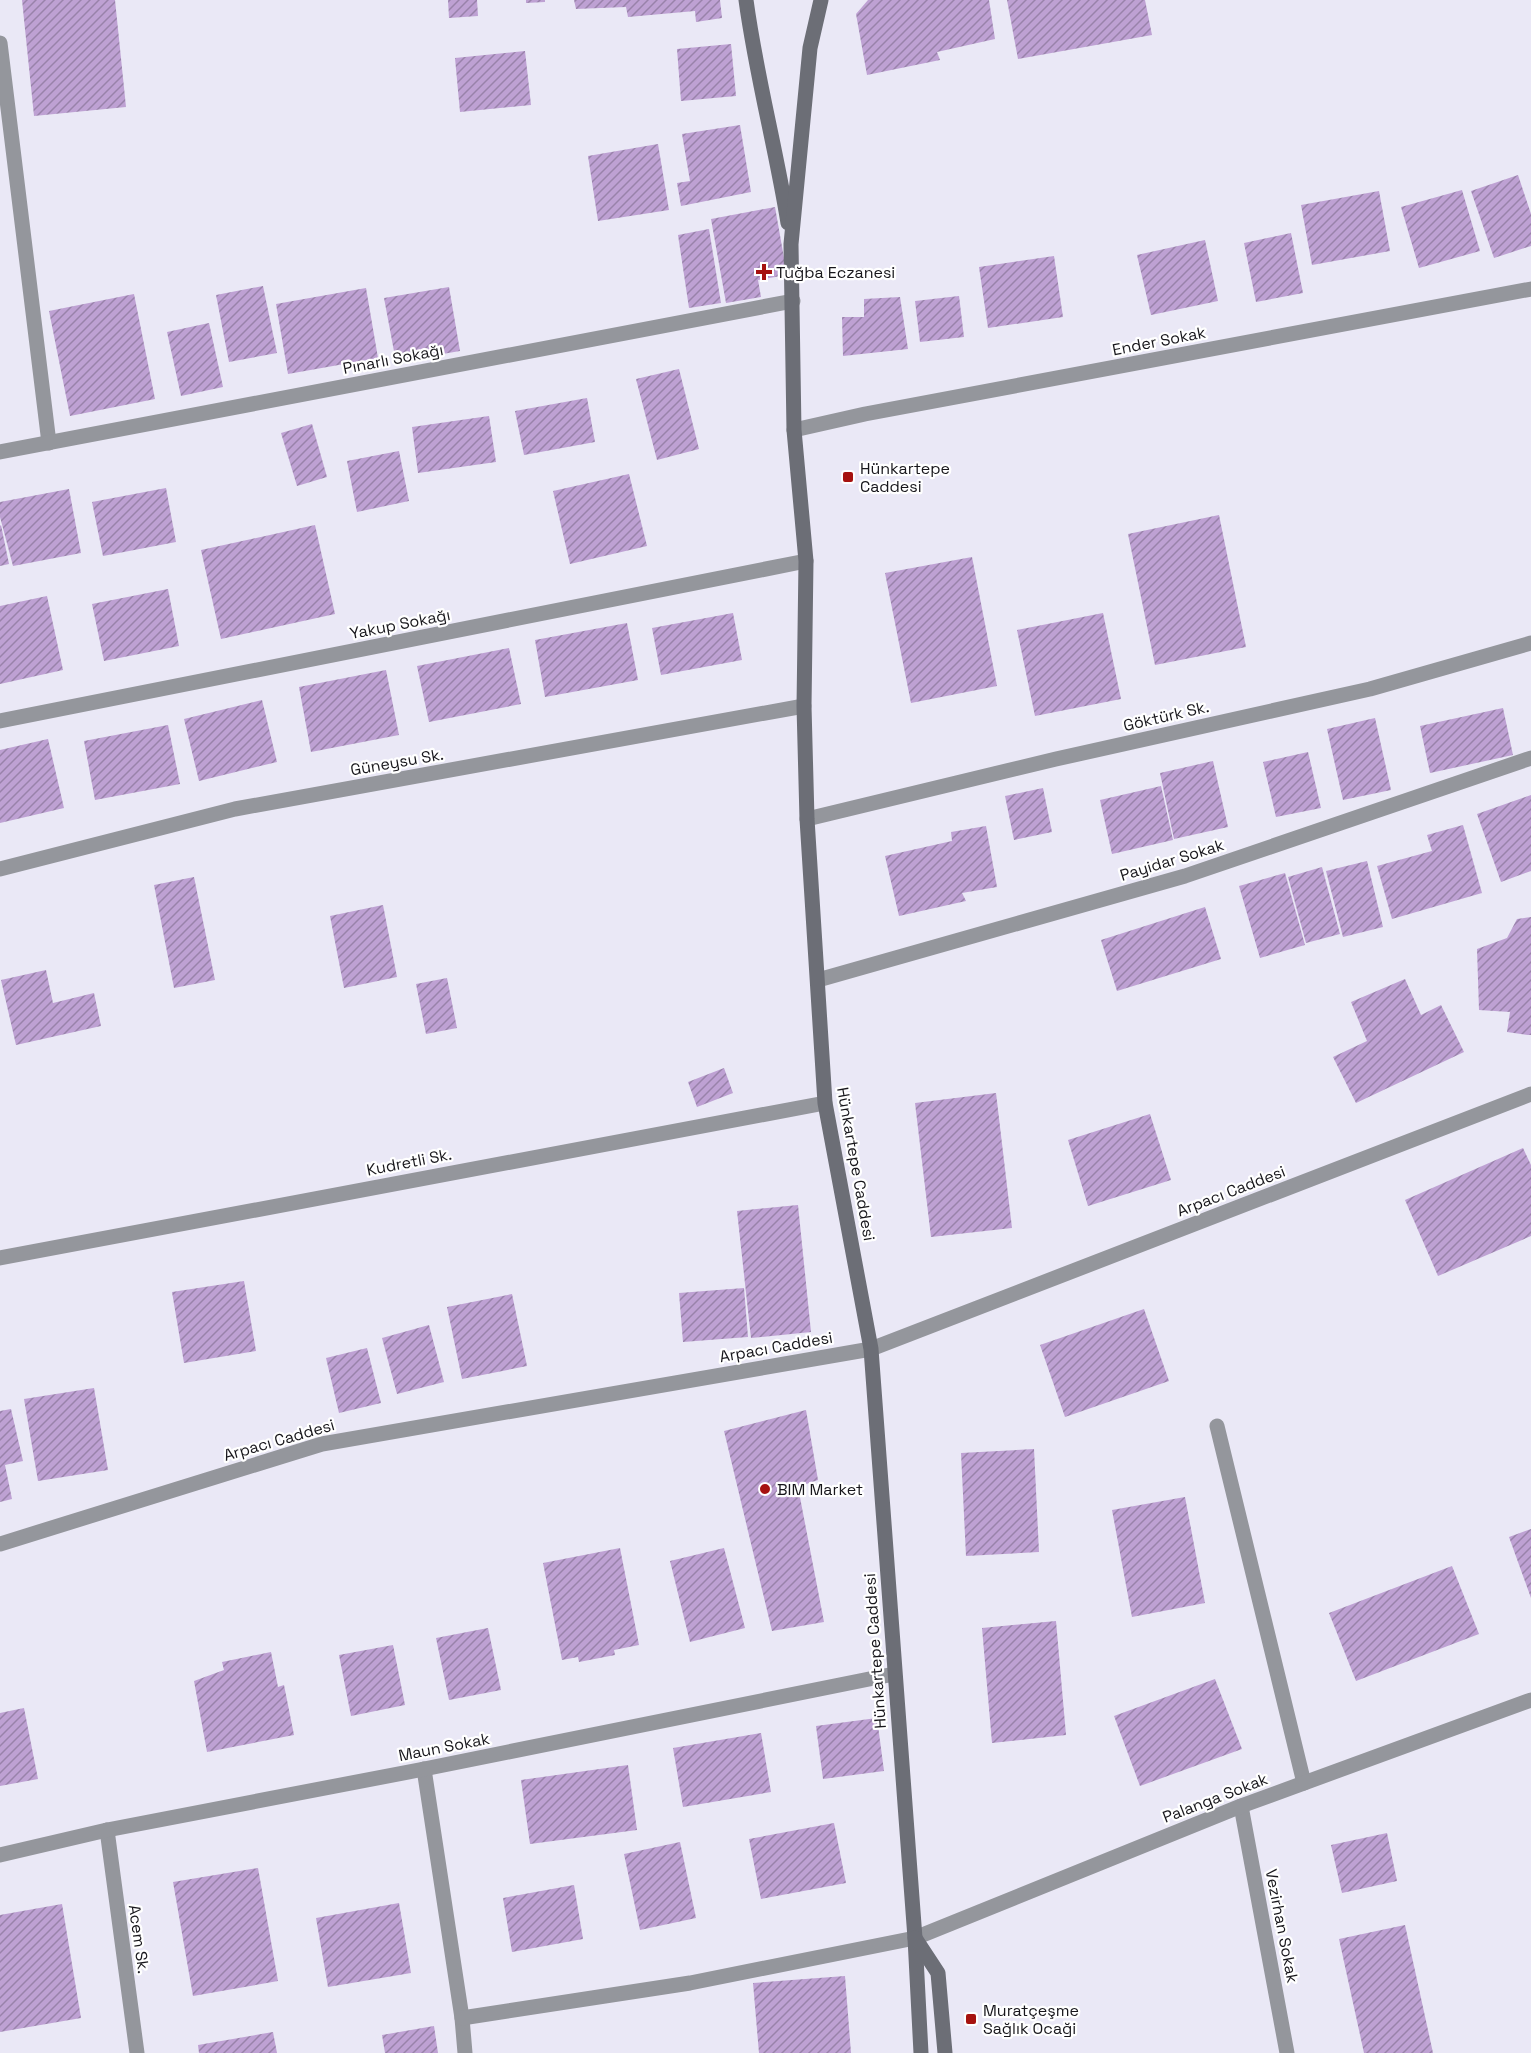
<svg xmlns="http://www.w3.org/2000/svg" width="1531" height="2053" font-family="'Space Grotesk',sans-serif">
	<defs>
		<pattern id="building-hatch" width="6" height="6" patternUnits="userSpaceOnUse" patternTransform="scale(1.5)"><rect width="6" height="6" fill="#bea1d3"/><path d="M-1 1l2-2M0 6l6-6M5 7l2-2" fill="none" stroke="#9982aa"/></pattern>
	</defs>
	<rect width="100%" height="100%" fill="#eae8f6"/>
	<!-- building -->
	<g fill="url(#building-hatch)">
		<polygon points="22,0 115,0 126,107 34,116"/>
		<polygon points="448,0 477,0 478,16 449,18"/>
		<polygon points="526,0 545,0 545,2 526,3"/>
		<polygon points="574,0 720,0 722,18 696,22 695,11 628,17 626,7 576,9"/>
		<polygon points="868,0 989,0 995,39 937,52 940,60 867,75 856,14"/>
		<polygon points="1007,0 1145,0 1152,35 1018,59"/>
		<polygon points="731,44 736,96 681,101 677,49"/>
		<polygon points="525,51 531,105 460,112 455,58"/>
		<polygon points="740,125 751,192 681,206 677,183 690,181 682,134"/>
		<polygon points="658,144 669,210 598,221 588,156"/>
		<polygon points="1518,175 1531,214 1531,246 1494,258 1471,191"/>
		<polygon points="1462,190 1480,251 1419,268 1401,207"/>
		<polygon points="1379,191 1390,251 1312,265 1301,205"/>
		<polygon points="775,207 787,275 758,280 761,297 726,303 711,219"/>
		<polygon points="709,229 721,303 689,308 678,235"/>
		<polygon points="1291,233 1303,293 1256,302 1244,243"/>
		<polygon points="1205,240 1218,301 1151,315 1137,255"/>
		<polygon points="1054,256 1063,317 988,328 979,267"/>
		<polygon points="263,286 277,353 229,362 216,295"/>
		<polygon points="449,287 460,351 396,362 384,298"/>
		<polygon points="366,288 378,358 288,374 276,304"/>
		<polygon points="134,294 155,399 70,416 49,311"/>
		<polygon points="959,296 964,337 920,342 915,301"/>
		<polygon points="900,297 908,349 843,356 842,317 864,317 864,299"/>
		<polygon points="209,323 223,387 181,396 167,332"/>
		<polygon points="679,369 699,449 657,460 636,379"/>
		<polygon points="587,398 595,442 524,455 515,411"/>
		<polygon points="489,416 496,462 418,473 412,427"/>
		<polygon points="312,424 327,477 297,486 281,433"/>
		<polygon points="399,451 409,501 357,512 347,461"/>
		<polygon points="629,474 647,546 570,564 553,491"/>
		<polygon points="166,488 176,542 103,556 92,502"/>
		<polygon points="69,489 81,553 13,566 0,517 0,502"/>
		<polygon points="1219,515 1246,647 1155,665 1128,534"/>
		<polygon points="1,525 9,564 0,566 0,526"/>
		<polygon points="315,525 335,614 221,639 201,550"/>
		<polygon points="972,557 997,686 911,703 885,573"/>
		<polygon points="168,589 179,646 104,661 92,604"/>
		<polygon points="47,596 63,670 0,684 0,606"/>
		<polygon points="733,613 742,660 661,675 652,628"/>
		<polygon points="1103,613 1121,699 1035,716 1017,630"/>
		<polygon points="627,623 638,680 545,697 535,640"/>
		<polygon points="509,648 521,704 429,722 417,666"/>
		<polygon points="386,670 399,735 311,752 299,687"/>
		<polygon points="262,700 277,762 199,781 184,719"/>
		<polygon points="1503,708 1513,755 1430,773 1420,726"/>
		<polygon points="1375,718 1391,790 1343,800 1327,729"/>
		<polygon points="168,725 180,784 95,800 84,741"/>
		<polygon points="48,739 64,808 0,823 0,750"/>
		<polygon points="1308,752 1321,808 1276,817 1263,762"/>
		<polygon points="1213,761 1228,827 1174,839 1160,773"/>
		<polygon points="1161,786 1173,840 1112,854 1100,800"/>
		<polygon points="1043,788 1052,832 1014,840 1005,796"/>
		<polygon points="1531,795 1531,871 1501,882 1477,814"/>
		<polygon points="1463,825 1482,893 1392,919 1377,866 1432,851 1427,835"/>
		<polygon points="986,826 997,887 962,893 966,901 899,916 885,856 952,841 951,832"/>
		<polygon points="1367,861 1383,927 1343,937 1326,871"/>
		<polygon points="1322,867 1340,934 1306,943 1288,877"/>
		<polygon points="1285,873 1305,945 1260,958 1239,886"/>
		<polygon points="194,877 215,980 174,988 154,885"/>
		<polygon points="383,905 397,977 344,988 330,916"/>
		<polygon points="1205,907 1221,959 1117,991 1101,940"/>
		<polygon points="1531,917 1531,1035 1528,1035 1507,1032 1510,1012 1479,1010 1477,949 1507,938 1517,919"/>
		<polygon points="46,970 53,1003 94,993 101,1026 16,1045 1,980"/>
		<polygon points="447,978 457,1028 426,1034 416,984"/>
		<polygon points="1405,979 1421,1015 1441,1005 1464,1052 1356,1103 1333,1057 1367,1041 1351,1002"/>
		<polygon points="724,1068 733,1093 697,1107 688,1082"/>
		<polygon points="996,1093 1012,1228 931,1237 915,1103"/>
		<polygon points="1150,1114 1171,1180 1088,1206 1068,1140"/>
		<polygon points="1523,1148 1531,1165 1531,1236 1438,1276 1405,1200"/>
		<polygon points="798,1205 811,1332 751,1338 737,1211"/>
		<polygon points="244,1281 256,1351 184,1363 172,1292"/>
		<polygon points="744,1288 748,1337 683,1342 679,1293"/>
		<polygon points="512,1294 527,1366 462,1379 447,1307"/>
		<polygon points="1144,1309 1169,1381 1065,1417 1040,1345"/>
		<polygon points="429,1325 444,1382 397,1394 382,1338"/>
		<polygon points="367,1348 381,1403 339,1413 326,1358"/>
		<polygon points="94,1388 108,1470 38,1481 24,1399"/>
		<polygon points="11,1409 23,1461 5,1465 12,1499 0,1502 0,1411"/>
		<polygon points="806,1410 818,1480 798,1487 824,1622 772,1631 724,1431"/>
		<polygon points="1034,1449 1039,1552 966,1556 961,1453"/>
		<polygon points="1185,1497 1205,1603 1132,1617 1112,1510"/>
		<polygon points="1531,1529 1531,1598 1509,1537"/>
		<polygon points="620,1548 639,1645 614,1650 615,1655 579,1662 578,1657 562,1660 543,1563"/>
		<polygon points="724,1548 745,1628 690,1642 670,1561"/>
		<polygon points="1452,1566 1479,1634 1356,1681 1329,1613"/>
		<polygon points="1056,1621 1066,1735 992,1743 982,1628"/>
		<polygon points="488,1628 501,1690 449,1700 436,1638"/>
		<polygon points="393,1645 405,1705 351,1716 339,1655"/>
		<polygon points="271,1652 278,1687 284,1685 294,1735 207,1752 194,1681 224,1670 222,1662"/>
		<polygon points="1215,1679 1242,1749 1140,1786 1114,1716"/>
		<polygon points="24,1708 38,1779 0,1786 0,1713"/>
		<polygon points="877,1718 884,1771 823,1779 816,1726"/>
		<polygon points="761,1733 771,1792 683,1807 673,1748"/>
		<polygon points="628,1765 637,1830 530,1844 521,1780"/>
		<polygon points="834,1823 846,1883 761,1899 749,1839"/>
		<polygon points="1387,1833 1397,1881 1342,1893 1331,1845"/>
		<polygon points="680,1842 696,1918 640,1930 624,1854"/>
		<polygon points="258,1868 278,1981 193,1996 173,1882"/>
		<polygon points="574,1885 583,1939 512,1952 503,1898"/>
		<polygon points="399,1903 411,1973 328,1987 316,1918"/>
		<polygon points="62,1904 81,2018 0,2032 0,1915"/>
		<polygon points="1405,1925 1433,2053 1364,2053 1339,1939"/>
		<polygon points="845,1976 851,2053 759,2053 753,1983"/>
		<polygon points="434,2026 438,2053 385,2053 382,2035"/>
		<polygon points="273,2032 277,2053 199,2053 198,2045"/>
	</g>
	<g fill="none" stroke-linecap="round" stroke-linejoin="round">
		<!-- minor -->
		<g stroke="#94969c" stroke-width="15">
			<polyline points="0,43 49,443"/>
			<polyline points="794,430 865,414 1531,289"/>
			<polyline points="0,452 793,301"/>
			<polyline points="0,721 806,561"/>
			<polyline points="807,819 1056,759 1370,689 1531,643"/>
			<polyline points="0,869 235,809 804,706"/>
			<polyline points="818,980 1185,876 1531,758"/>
			<polyline points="0,1258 825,1103"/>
			<polyline points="1217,1426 1304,1783"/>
			<polyline points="0,1544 322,1444 871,1349 1531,1094"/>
			<polyline points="424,1769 462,2018 465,2053"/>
			<polyline points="1241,1806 1287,2053"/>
			<polyline points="107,1830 137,2053"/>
			<polyline points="0,1855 107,1830 424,1769 894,1674"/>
			<polyline points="462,2018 690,1983 915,1938 1241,1806 1531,1700"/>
		</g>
		<!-- secondary -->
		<g stroke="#6c6e76" stroke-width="15">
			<path d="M746,0c10,75 30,148 42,223"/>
			<polyline points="821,0 810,48 791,244 794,430 806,561 804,706 807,819 825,1103 871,1349 915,1938 921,2053"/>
			<polyline points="915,1938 938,1973 945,2053"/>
		</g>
	</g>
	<!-- markers -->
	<g fill="#a6120f" stroke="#fff" stroke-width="2">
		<path d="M761 263h6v6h6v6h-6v6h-6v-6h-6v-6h6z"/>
		<rect x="842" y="471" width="12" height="12" rx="3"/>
		<circle cx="765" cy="1489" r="6"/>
		<rect x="965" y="2013" width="12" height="12" rx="3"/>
	</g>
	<g text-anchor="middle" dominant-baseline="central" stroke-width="4.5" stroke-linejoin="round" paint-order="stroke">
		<!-- poi labels -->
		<g font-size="16" fill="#17161b" stroke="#fff" text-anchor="start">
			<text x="776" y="272">Tuğba Eczanesi</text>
			<text x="860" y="468">Hünkartepe<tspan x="860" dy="18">Caddesi</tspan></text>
			<text x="777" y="1489">BIM Market</text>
			<text x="983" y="2010">Muratçeşme<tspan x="983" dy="18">Sağlık Ocaği</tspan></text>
		</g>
		<!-- street labels -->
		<g font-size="16" fill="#17161b" stroke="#fff">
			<text transform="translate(1159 341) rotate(-11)">Ender Sokak</text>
			<text transform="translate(393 359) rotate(-11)">Pınarlı Sokağı</text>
			<text transform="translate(400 624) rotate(-11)">Yakup Sokağı</text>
			<text transform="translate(1166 716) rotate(-13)">Göktürk Sk.</text>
			<text transform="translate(397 762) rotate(-10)">Güneysu Sk.</text>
			<text transform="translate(1172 860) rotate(-17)">Payidar Sokak</text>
			<text transform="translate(409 1162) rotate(-11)">Kudretli Sk.</text>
			<text transform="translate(856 1164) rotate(80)">Hünkartepe Caddesi</text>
			<text transform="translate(1231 1191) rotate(-21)">Arpacı Caddesi</text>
			<text transform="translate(776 1347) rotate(-10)">Arpacı Caddesi</text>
			<text transform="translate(279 1440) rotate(-16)">Arpacı Caddesi</text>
			<text transform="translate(875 1651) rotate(-94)">Hünkartepe Caddesi</text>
			<text transform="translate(444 1747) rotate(-11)">Maun Sokak</text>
			<text transform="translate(1215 1798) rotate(-21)">Palanga Sokak</text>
			<text transform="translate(1282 1926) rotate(79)">Vezirhan Sokak</text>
			<text transform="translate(139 1939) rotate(82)">Acem Sk.</text>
		</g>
	</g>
</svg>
